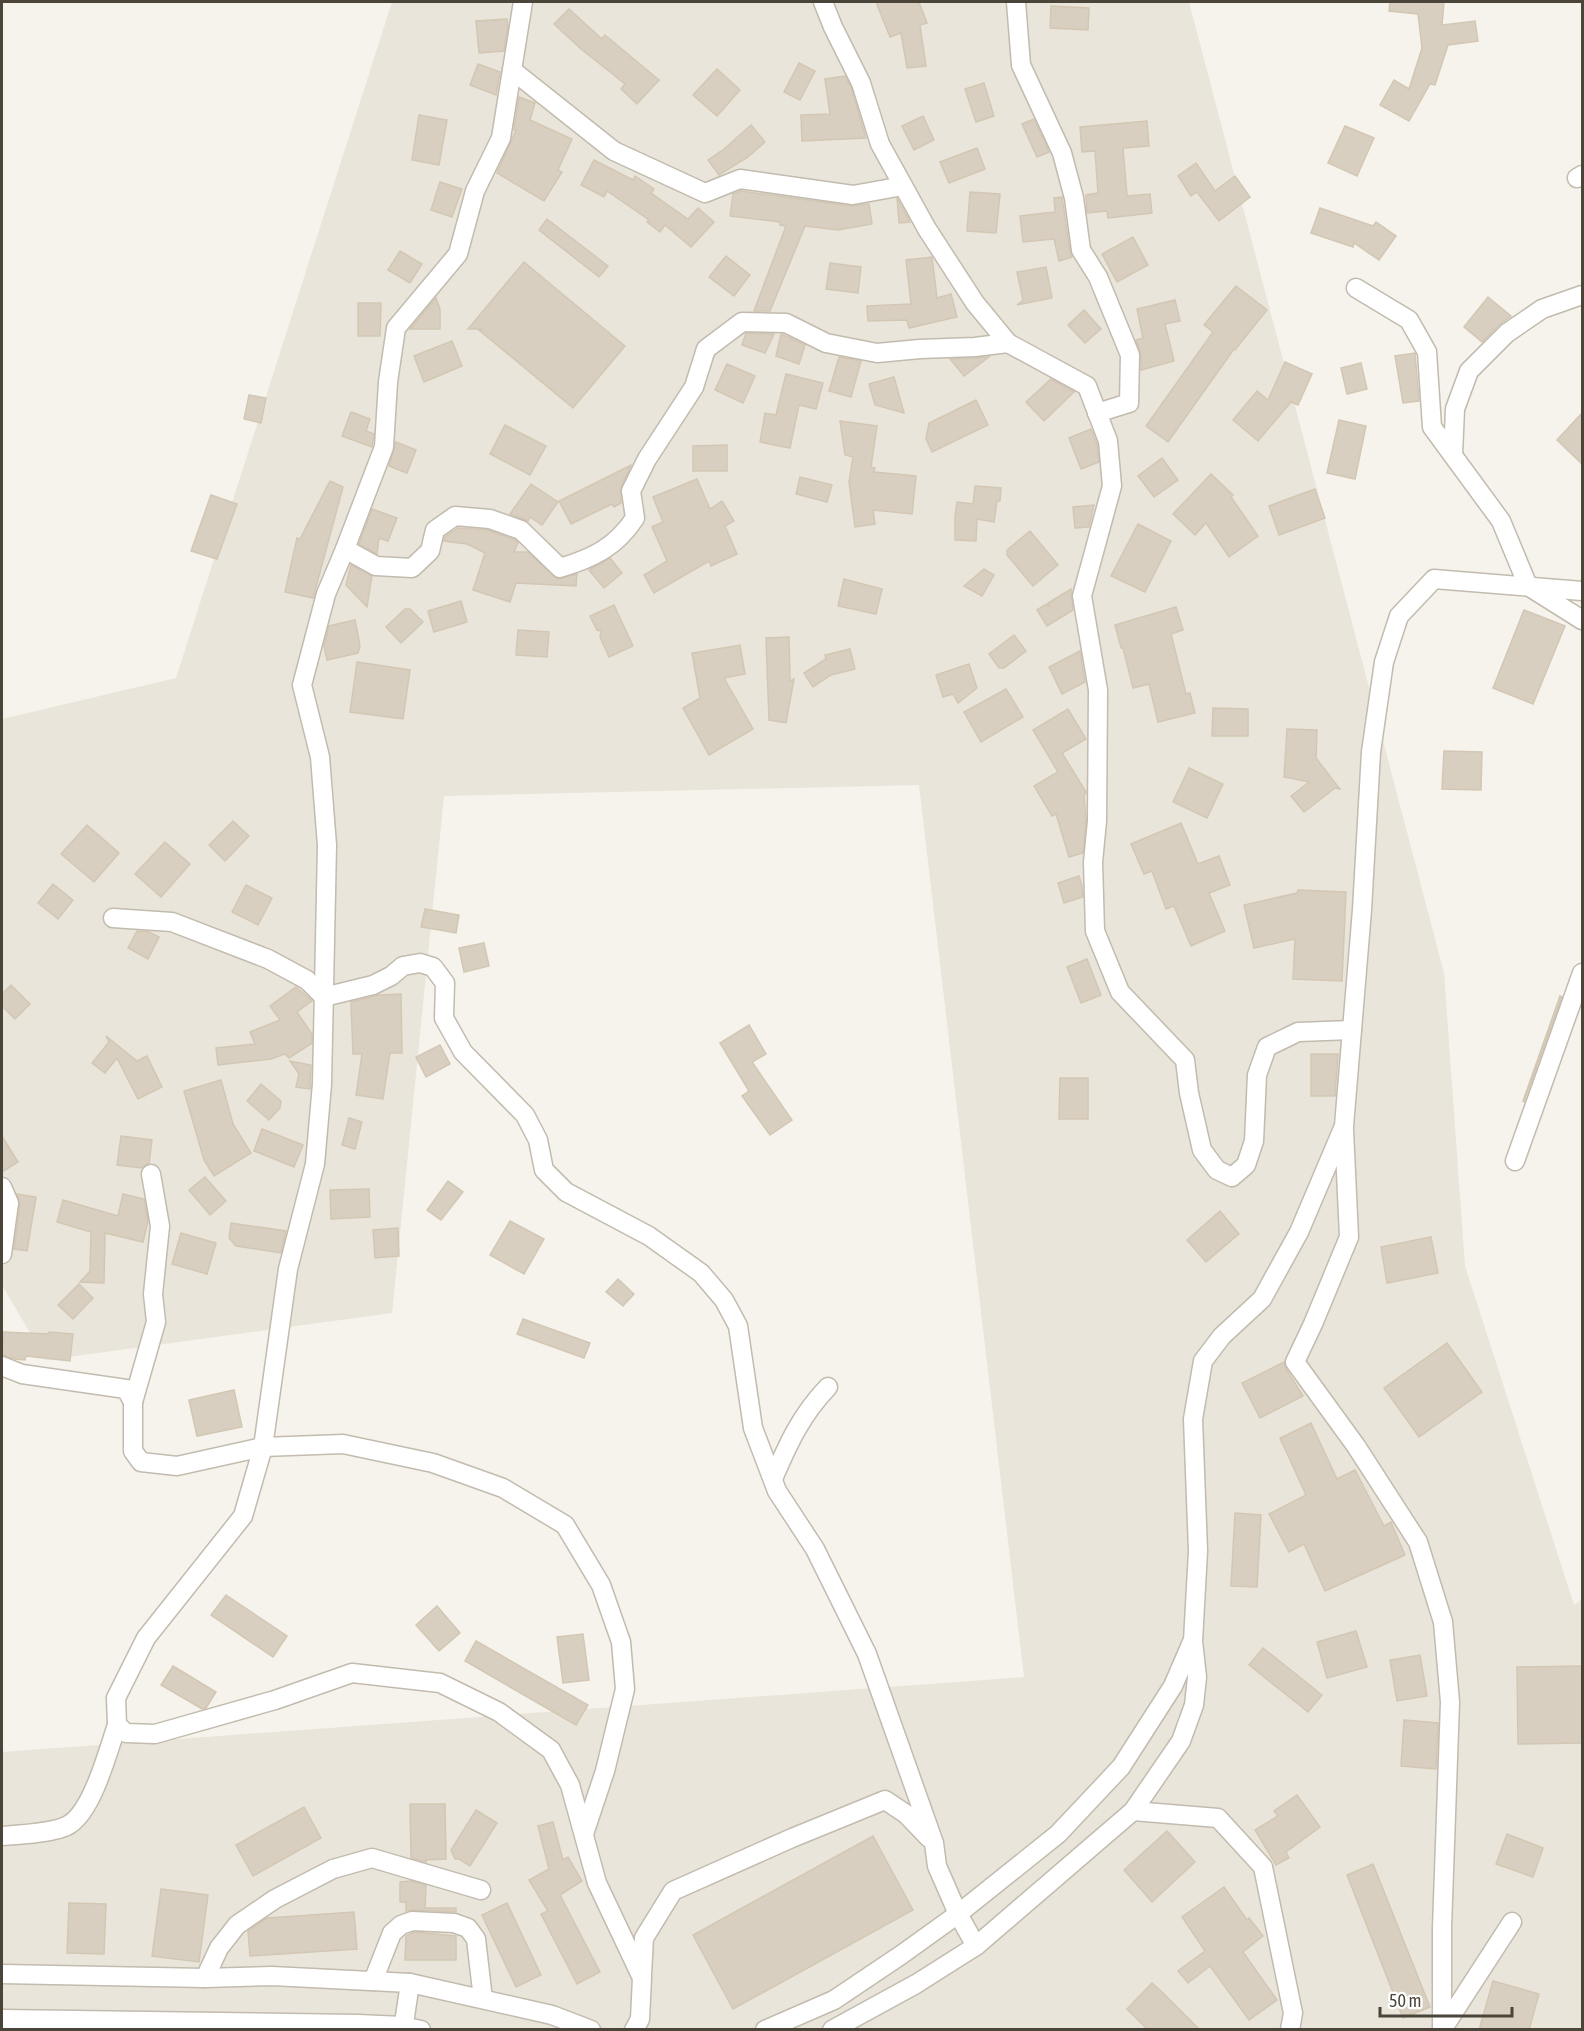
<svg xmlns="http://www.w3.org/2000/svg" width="1584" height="2031" font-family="'Asap Condensed',sans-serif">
	<rect width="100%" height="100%" fill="#f6f3ec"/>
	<!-- residential -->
	<polygon fill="#eae5da" points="392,2 1189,2 1444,973 1465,1266 1574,1605 1582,1599 1582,2029 2,2029 2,1752 1024,1677 919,785 444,796 392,1313 46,1360 2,1285 2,719 176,678"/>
	<!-- building -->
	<g fill="#d8cfc1" stroke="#d3c7b4" stroke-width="1.5">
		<polygon points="876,2 919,2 927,23 920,25 926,66 907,68 901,33 890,37"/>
		<polygon points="1390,2 1444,2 1442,25 1475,21 1478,41 1448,45 1435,85 1430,84 1409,121 1380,105 1394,80 1409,89 1422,48 1418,14 1389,11"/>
		<polygon points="1051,6 1089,8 1088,30 1050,28"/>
		<polygon points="569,9 602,39 605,35 659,80 637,104 621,89 625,84 581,49 554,24"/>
		<polygon points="507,19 508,27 504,51 479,53 476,21"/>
		<polygon points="799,63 815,71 800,100 784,92"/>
		<polygon points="478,64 500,72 496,95 470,85"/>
		<polygon points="717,69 740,90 717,116 693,95"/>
		<polygon points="845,76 851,87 866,138 802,141 801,115 830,114 825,79"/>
		<polygon points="984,83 994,116 976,122 965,89"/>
		<polygon points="519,97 535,103 530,120 572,139 558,170 562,172 544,201 497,173 516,130 514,130"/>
		<polygon points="419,115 447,120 439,165 412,160"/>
		<polygon points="923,116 934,140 914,150 902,126"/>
		<polygon points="1034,119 1049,152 1037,157 1022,124"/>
		<polygon points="1147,121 1149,146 1123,148 1127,196 1150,194 1152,213 1108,218 1107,211 1087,213 1086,195 1098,193 1095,151 1082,152 1080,127"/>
		<polygon points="751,125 765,142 748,157 719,175 708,160 724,149"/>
		<polygon points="1345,126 1374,138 1357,176 1328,163"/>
		<polygon points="977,148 985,169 949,183 940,162"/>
		<polygon points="594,160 633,180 635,176 654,189 651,193 688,219 698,208 714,222 691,247 665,225 660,232 647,222 649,220 607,191 604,197 581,185"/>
		<polygon points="1196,163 1215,191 1235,176 1250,197 1219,221 1197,192 1191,196 1178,176"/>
		<polygon points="440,182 462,189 452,217 431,210"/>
		<polygon points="741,191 851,206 869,204 872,224 838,230 805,226 770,311 754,311 786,226 780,225 780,222 730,216 733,194"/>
		<polygon points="970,192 1000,194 996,233 967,231"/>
		<polygon points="1062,197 1070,252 1072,257 1059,261 1054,239 1023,242 1020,216 1055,212 1054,198"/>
		<polygon points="897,198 910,222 899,223"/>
		<polygon points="1320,208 1373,226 1376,222 1396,236 1379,260 1354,243 1353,247 1311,233"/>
		<polygon points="547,219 608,266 599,277 539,230"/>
		<polygon points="1133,237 1148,265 1117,282 1102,254"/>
		<polygon points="400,251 422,264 410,283 388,270"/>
		<polygon points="726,256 750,275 734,296 709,277"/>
		<polygon points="932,257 937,298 951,294 957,317 909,328 907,320 868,321 867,306 911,304 906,260"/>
		<polygon points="524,262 625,346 573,408 479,330 483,329 468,329"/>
		<polygon points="830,263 861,267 858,293 826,289"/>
		<polygon points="1046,267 1052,298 1017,305 1023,300 1017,272"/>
		<polygon points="1236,286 1267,310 1235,350 1234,349 1168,442 1146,426 1213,332 1204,325"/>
		<polygon points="1488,297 1511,316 1499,325 1482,342 1464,327"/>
		<polygon points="436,298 440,309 440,329 410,329"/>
		<polygon points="1175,300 1180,321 1165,324 1174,361 1141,370 1141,355 1136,340 1143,338 1137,309"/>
		<polygon points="358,303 381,303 380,336 358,336"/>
		<polygon points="1084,310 1101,329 1085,343 1068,325"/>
		<polygon points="746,333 774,334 765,353 742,345"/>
		<polygon points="781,334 805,345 799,364 776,356"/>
		<polygon points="452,341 462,366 424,382 414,356"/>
		<polygon points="1415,353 1419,401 1403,403 1395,356"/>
		<polygon points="839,357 861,361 851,397 829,391"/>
		<polygon points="989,357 964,376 950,359 975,358"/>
		<polygon points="1285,362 1312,374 1298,405 1291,402 1258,441 1233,420 1257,391 1268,400"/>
		<polygon points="1361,363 1367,389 1347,394 1341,368"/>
		<polygon points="727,364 755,376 743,403 715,390"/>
		<polygon points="786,374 823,383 816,409 799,405 790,448 760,442 765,413 776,415"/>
		<polygon points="894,377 904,413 875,405 869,384"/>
		<polygon points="1051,379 1074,392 1044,421 1026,402"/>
		<polygon points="249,395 266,398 261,423 244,419"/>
		<polygon points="976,400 988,425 932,452 926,439 929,423"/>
		<polygon points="351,412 370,419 366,431 374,434 372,447 342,436"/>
		<polygon points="1582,413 1582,464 1557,440"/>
		<polygon points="1339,420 1366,426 1355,479 1327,473"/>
		<polygon points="840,421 877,426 871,467 875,468 874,472 916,476 912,514 873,510 875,524 855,527 849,482 853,457 845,455"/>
		<polygon points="505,425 546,446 530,475 490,454"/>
		<polygon points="1091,429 1097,444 1099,462 1081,469 1069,438"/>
		<polygon points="396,442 416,450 407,473 389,466"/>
		<polygon points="727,445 727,471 693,471 693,446"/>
		<polygon points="1162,458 1178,480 1154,497 1138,476"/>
		<polygon points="631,465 621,487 621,503 614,507 612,504 571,524 559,501"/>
		<polygon points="1211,474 1233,495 1231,497 1258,536 1229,557 1206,523 1195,535 1173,514"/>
		<polygon points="800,477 832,485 827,502 796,494"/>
		<polygon points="697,479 710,509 722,501 734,521 725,526 737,554 711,566 709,561 654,593 644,575 667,561 652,527 663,522 653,497"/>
		<polygon points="330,481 343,487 313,598 285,592 297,538 300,539"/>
		<polygon points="531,484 558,502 542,525 530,517 528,521 510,514"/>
		<polygon points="975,486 1001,488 1000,501 997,501 994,522 977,519 976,541 955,540 955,516 957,502 973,504"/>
		<polygon points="1315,489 1325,518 1279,535 1269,506"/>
		<polygon points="211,495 237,504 217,559 191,551"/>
		<polygon points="1094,505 1089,527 1075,528 1073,507"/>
		<polygon points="372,509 397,518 388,541 379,538 377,554 359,544"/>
		<polygon points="1138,524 1171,541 1145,592 1111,576"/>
		<polygon points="458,528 488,530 515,540 518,543 514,552 528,552 557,579 577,574 576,586 516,583 510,602 473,590 485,553 467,544 444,541 445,537"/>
		<polygon points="1030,531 1058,565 1033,586 1007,555 1007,550"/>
		<polygon points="610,558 622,573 604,588 589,570"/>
		<polygon points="351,565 372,576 367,607 346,585"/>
		<polygon points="984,569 994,575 982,596 964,586"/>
		<polygon points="844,579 882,589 876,614 838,606"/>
		<polygon points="1071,589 1073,610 1047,626 1037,610 1046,604 1050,606 1048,603"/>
		<polygon points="461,601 467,622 434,632 428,611"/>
		<polygon points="614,605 633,646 609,657 600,637 601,631 597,630 590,616"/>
		<polygon points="1176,607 1183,630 1171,634 1186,694 1190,693 1195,713 1158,722 1149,684 1133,688 1123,648 1121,648 1115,625"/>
		<polygon points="405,609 410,609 423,622 401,643 386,627"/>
		<polygon points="1524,610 1565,626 1533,704 1493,688"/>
		<polygon points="355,620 360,646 358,653 327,660 324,646 329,626"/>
		<polygon points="518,630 549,632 547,657 516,655"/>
		<polygon points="1014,635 1026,651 1004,668 999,668 989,654"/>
		<polygon points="789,637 790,681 794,679 786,723 769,720 766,638"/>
		<polygon points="740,645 745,674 724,678 753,729 709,755 683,708 700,698 692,653"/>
		<polygon points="850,649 855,669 831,675 813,687 804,673 826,659 825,655"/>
		<polygon points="1080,651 1085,682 1062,694 1049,667"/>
		<polygon points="357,662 410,670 403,719 350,712"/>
		<polygon points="969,664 977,688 958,703 953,694 943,697 936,675"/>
		<polygon points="1006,689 1023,717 981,742 964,712"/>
		<polygon points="1213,708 1248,709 1248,736 1212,736"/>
		<polygon points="1068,709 1086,739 1062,753 1086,792 1084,796 1086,820 1083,853 1069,857 1056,814 1052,816 1034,786 1058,772 1033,730"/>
		<polygon points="1287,729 1317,730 1316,758 1340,789 1335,788 1304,812 1291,796 1309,782 1284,777"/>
		<polygon points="1444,751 1482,752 1481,790 1442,789"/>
		<polygon points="1189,768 1223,784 1207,818 1173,802"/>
		<polygon points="233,821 249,836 225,861 209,845"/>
		<polygon points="1181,823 1198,864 1219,856 1230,885 1209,893 1225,931 1191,946 1174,906 1166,909 1152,871 1144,874 1131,844"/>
		<polygon points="87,825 119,853 94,882 61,854"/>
		<polygon points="165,842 190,864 161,897 135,874"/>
		<polygon points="1079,876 1082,886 1083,897 1064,903 1058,883"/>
		<polygon points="53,884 73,900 58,919 38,903"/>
		<polygon points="246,885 272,898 258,925 232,912"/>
		<polygon points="1298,890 1346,892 1342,981 1293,979 1295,939 1254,948 1244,905 1297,893"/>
		<polygon points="425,909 459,915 456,933 421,927"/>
		<polygon points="137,931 149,932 159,937 148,959 128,948"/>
		<polygon points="484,943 489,966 464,972 459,948"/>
		<polygon points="1087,959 1101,995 1081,1003 1067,967"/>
		<polygon points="11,985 30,1004 15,1019 2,1006 2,994"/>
		<polygon points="296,987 312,1001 297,1012 312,1034 312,1043 289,1058 285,1054 271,1059 218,1065 216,1048 255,1044 250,1032 280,1020 270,1006"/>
		<polygon points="401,994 402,1053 390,1053 383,1099 356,1095 362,1054 353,1054 351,1002 379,995"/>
		<polygon points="1560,996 1562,997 1524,1102 1523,1101"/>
		<polygon points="749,1025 766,1054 752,1062 792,1120 770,1135 742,1096 749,1091 720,1043"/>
		<polygon points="106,1036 137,1061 147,1056 162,1087 138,1099 117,1058 105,1073 92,1063 109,1042"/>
		<polygon points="440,1045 450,1064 426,1077 416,1057"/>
		<polygon points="1311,1054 1338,1054 1335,1096 1311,1096"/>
		<polygon points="290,1061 311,1065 310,1089 296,1087 299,1074"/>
		<polygon points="1060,1078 1088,1078 1088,1119 1059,1119"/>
		<polygon points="221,1080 233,1124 251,1153 214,1176 204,1160 184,1091"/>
		<polygon points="261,1084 281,1101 280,1108 269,1120 247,1101"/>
		<polygon points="349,1118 362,1122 355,1149 342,1145"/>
		<polygon points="262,1129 303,1145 294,1167 254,1151"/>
		<polygon points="2,1136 18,1162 2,1172"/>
		<polygon points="121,1136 152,1140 149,1163 142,1168 117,1165"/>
		<polygon points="205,1177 226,1201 210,1215 189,1190"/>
		<polygon points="448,1181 463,1192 441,1220 427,1210"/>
		<polygon points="369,1189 370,1217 331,1219 330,1190"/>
		<polygon points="17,1194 36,1197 27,1251 14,1249 20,1205"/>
		<polygon points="123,1194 144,1199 148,1221 143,1242 105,1233 104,1283 80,1282 90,1271 91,1232 57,1222 63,1200 118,1216"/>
		<polygon points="1220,1211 1239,1234 1206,1262 1187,1240"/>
		<polygon points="510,1221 544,1239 524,1274 490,1255"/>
		<polygon points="231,1223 286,1231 281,1253 236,1246 229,1238"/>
		<polygon points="398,1228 399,1256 375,1258 373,1230"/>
		<polygon points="181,1233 216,1243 207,1274 172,1264"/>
		<polygon points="1431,1237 1438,1273 1387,1283 1381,1247"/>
		<polygon points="618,1279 634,1294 623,1306 606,1292"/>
		<polygon points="79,1284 93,1298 73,1319 58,1305"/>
		<polygon points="523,1319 590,1343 584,1358 517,1334"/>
		<polygon points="3,1332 49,1334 49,1332 73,1334 70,1361 26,1356 25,1360 15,1359 2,1355"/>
		<polygon points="1447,1343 1482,1392 1419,1437 1384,1388"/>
		<polygon points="1284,1362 1286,1369 1303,1396 1260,1418 1242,1383"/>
		<polygon points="234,1390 242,1427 197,1436 189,1400"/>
		<polygon points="1311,1423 1337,1479 1355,1470 1384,1526 1391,1522 1405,1555 1325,1591 1304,1544 1289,1552 1269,1514 1306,1495 1280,1438"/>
		<polygon points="1235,1513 1261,1515 1257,1587 1231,1586"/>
		<polygon points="226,1595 287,1636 273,1657 211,1615"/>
		<polygon points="437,1606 460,1633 439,1651 416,1625"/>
		<polygon points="1356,1631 1367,1667 1327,1678 1317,1642"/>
		<polygon points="583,1634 589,1680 563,1683 557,1637"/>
		<polygon points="476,1641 588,1705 576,1725 465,1661"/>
		<polygon points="1263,1648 1322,1695 1308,1712 1249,1665"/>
		<polygon points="1420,1655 1427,1696 1397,1701 1390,1660"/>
		<polygon points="173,1666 216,1692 206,1708 202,1709 161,1685"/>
		<polygon points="1582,1666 1582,1743 1518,1744 1517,1667"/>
		<polygon points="1404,1720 1438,1723 1436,1769 1401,1766"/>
		<polygon points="1297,1795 1320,1827 1286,1852 1289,1858 1276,1865 1255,1830 1278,1816 1274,1811"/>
		<polygon points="410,1804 445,1804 446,1859 426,1860 426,1862 411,1858"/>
		<polygon points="304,1807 321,1838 253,1876 236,1845"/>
		<polygon points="476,1810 497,1823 470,1866 459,1859 455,1859 451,1850"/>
		<polygon points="553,1822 563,1860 568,1857 582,1881 560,1895 600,1972 577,1984 541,1914 548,1911 529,1880 549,1869 538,1826"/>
		<polygon points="1167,1831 1195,1862 1152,1902 1124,1870"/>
		<polygon points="1507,1834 1543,1848 1533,1877 1496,1864"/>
		<polygon points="873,1836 913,1910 733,2009 693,1935"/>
		<polygon points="1373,1864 1430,2007 1403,2018 1347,1875"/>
		<polygon points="411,1881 426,1885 425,1908 456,1908 456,1912 413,1910 406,1911 406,1902 400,1902 400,1882"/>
		<polygon points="1224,1887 1247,1920 1249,1918 1263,1936 1243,1952 1277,2000 1249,2020 1210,1966 1188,1983 1178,1971 1205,1951 1182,1917"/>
		<polygon points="161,1889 208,1895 199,1962 152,1956"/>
		<polygon points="69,1903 106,1904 104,1954 67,1953"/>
		<polygon points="507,1903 541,1975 516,1987 482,1915"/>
		<polygon points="354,1912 357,1949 250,1956 248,1931 267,1918"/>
		<polygon points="414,1932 456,1936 456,1960 405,1960 406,1936"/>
		<polygon points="1493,1981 1539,1994 1529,2030 1479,2030"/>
		<polygon points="1152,1983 1163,1993 1200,2030 1148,2030 1127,2009"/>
	</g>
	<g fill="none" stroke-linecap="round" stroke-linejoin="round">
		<!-- minor casing -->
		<g stroke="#c2bbae" stroke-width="21">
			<g id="minor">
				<polyline points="523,2 501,138 475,191 458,254 396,328 388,382 384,447 345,549 326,594 302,685 320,757 327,845 322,1084 315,1164 288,1269 263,1447 243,1516 146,1638 116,1698 117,1725 126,1733 155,1734 275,1700 352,1673 440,1683 499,1712 551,1750 570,1785 597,1883 642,1978 640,2019 634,2030"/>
				<polyline points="823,2 833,27 861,83 880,144 927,229 975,303 1008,343 1087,386 1108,441 1112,486 1082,596 1098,690 1097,821 1093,862 1095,931 1120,992 1185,1060 1189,1093 1202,1150 1217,1170 1232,1177 1246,1165 1254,1141 1257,1075 1267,1047 1298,1032 1352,1030"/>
				<polyline points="1016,2 1021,65 1062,153 1074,198 1081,250 1098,277 1130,355 1129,403 1097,413"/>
				<polyline points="512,70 614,151 705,193 740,179 853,195 903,186"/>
				<polyline points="1577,178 1582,175"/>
				<polyline points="1356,288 1409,320 1427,352 1432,427 1501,521 1528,586 1582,620"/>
				<polyline points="1453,455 1455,409 1469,371 1507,333 1542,309 1582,295"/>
				<path d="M345,549l31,17 36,2 18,-17 5,-21 20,-14 35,3 31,11 39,38c33,-10 56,-21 75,-50l-4,-27 16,-32 47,-72 12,-38 36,-27 44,1 40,20 51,10 43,-4 55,-2 33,-4"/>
				<polyline points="113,918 172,922 268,959 307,980 324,997 373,985 391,976 403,966 420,963 433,967 445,983 444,1018 463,1052 525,1115 538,1140 544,1170 566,1192 649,1236 701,1273 724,1300 738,1326 753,1428 777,1491 815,1549 867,1654 934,1843 937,1866 958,1914 976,1946"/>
				<polyline points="1344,1130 1349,1237 1313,1324 1295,1362 1356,1446 1418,1542 1443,1622 1450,1702 1442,1928 1442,2030"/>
				<polyline points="1515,1161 1582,973"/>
				<polyline points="2,1187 9,1203 2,1254"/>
				<polyline points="2,1366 22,1374 126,1389 133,1402 133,1451 141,1462 177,1466 263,1447 343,1444 433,1463 503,1488 565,1525 601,1585 621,1642 625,1689 605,1771 584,1834"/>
				<polyline points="133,1402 156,1322 153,1294 160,1226 151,1174"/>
				<path d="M773,1479c15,-35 28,-64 55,-92"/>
				<polyline points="1133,1811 1218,1818 1263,1867 1293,2013 1290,2030"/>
				<path d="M2,1836c15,-1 55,-3 68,-12 23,-15 38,-73 47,-99"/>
				<polyline points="2,1974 205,1978 272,1976 410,1983 552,2015 591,2030"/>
				<polyline points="642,1974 644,1938 673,1891 792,1838 885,1800 906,1814 929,1838"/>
				<polyline points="205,1978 219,1948 237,1925 275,1899 333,1869 372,1858 481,1890"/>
				<polyline points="373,1981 392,1933 401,1925 412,1921 454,1923 468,1928 476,1939 483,1999"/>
				<polyline points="2,2019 358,2024 402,2026 421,2030"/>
				<polyline points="403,2030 410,1983"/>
				<polyline points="765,2030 834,2000 901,1955 958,1914 1058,1834 1121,1767 1173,1686 1192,1642"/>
				<polyline points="832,2030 916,1984 976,1946 1133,1811 1181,1741 1194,1705 1197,1677 1193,1641 1198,1551 1193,1419 1203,1361 1222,1336 1262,1299 1299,1232 1344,1126 1362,910 1371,752 1384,662 1399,616 1434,579 1582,591"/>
				<polyline points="1442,2030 1512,1922"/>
			</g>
		</g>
		<!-- minor -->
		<use href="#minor" stroke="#fff" stroke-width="18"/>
	</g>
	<!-- border -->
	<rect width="1584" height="2031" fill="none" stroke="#4b4439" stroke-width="6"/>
	<!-- scale -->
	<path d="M1380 2007v9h132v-9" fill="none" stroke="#4b4439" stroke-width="3"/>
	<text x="1389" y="2007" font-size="18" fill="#4b4439" stroke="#ffffff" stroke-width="4.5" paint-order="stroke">50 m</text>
</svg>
